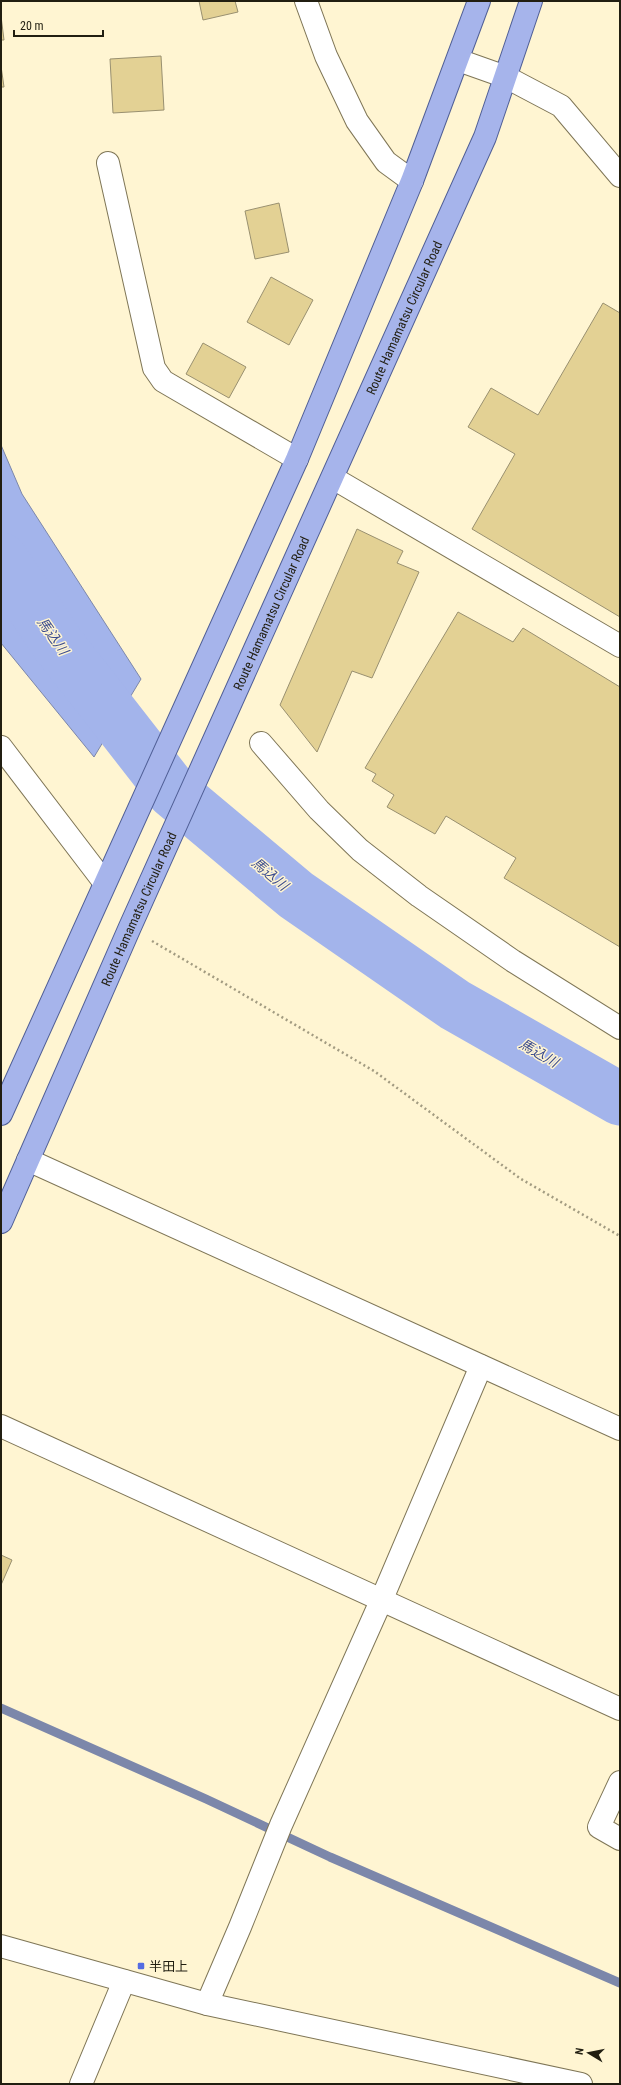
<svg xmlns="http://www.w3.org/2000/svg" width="621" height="2085" font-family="'Roboto Condensed','Noto Sans JP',sans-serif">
	<rect width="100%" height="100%" fill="#fff5d2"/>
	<!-- water -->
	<polygon fill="#a3b4eb" stroke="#7c87aa" points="1,445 22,494 141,679 94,757 1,643"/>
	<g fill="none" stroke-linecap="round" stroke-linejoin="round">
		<!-- stream -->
		<polyline stroke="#7c87aa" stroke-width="9" points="1,1708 206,1799 330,1857 620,1983"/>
		<!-- river -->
		<polyline stroke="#a3b4eb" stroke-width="53" points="1,559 57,643 173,792 296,895 455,1005 620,1099"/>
	</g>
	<!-- building -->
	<g fill="#e3d194" stroke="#999070">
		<polygon points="199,1 235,1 238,12 203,20"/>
		<polygon points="1,16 4,40 1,40"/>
		<polygon points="161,56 164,110 113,113 110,59"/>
		<polygon points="1,66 4,87 1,87"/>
		<polygon points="279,203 289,252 255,259 245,211"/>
		<polygon points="271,277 313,300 289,345 247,322"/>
		<polygon points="603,303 620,313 620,617 472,529 515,454 468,427 491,388 538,415"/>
		<polygon points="203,343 246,367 229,398 186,374"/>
		<polygon points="357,529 403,551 397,563 419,572 372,678 352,671 317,752 280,705"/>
		<polygon points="458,612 513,642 523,628 620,687 620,947 504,878 516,858 446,816 435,834 387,807 394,795 372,781 376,774 365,768"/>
		<polygon points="1,1555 12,1560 1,1585"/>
	</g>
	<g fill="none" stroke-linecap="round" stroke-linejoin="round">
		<!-- minor casing -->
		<g stroke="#7f7657" stroke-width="24">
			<g id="minor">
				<polyline points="306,1 326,56 357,121 386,162 412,181"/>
				<polyline points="458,60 506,77 561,106 620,176"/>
				<polyline points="108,163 154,368 163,381 297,459"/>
				<polyline points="333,478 620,646"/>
				<polyline points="261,743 319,810 360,850 419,896 513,961 620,1028"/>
				<polyline points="1,747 104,882"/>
				<polyline points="28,1160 620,1429"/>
				<polyline points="1,1426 620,1709"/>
				<polyline points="620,1782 599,1827 620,1839"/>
				<polyline points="207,2004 240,1927 281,1825 381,1601 481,1366"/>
				<polyline points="81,2084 124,1981"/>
			</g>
		</g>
		<!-- tertiary casing -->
		<g stroke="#7f7657" stroke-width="24">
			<polyline id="tertiary" points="1,1946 207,2004 581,2084"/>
		</g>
		<!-- primary casing -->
		<g stroke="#505f96" stroke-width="24">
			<g id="primary">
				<polyline points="1,1114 297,459 412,181 479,1"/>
				<path id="s1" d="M1,1222l129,-295 355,-790 46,-136"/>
			</g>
		</g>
		<!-- path -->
		<polyline stroke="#a29b81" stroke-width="2.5" stroke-dasharray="2 3" stroke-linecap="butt" points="152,941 374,1071 521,1179 620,1236"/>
		<!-- minor -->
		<use href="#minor" stroke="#fff" stroke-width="22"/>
		<!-- tertiary -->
		<use href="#tertiary" stroke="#fff" stroke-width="22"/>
		<!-- primary -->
		<use href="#primary" stroke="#a6b4eb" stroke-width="22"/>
	</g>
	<!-- markers -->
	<rect fill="#546ce2" stroke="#fff5d2" stroke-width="1.5" x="137" y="1962" width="8" height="8" rx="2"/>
	<g text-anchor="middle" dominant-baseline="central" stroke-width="3" stroke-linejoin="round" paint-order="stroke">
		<!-- street labels -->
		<g font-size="13" fill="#211e11" stroke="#fff5d2">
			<text stroke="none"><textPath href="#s1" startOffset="990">Route Hamamatsu Circular Road</textPath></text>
			<text stroke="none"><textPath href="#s1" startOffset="666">Route Hamamatsu Circular Road</textPath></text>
			<text stroke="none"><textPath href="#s1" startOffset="342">Route Hamamatsu Circular Road</textPath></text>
		</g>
		<!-- poi labels -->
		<g font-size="13" fill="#211e11" stroke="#fff5d2" text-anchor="start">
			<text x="149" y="1966">半田上</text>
		</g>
		<!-- water labels -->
		<g font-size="14" font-style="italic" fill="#3c4c8f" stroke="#fff5d2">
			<text transform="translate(53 636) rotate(55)">馬込川</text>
			<text transform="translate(270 874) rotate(40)">馬込川</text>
			<text transform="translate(539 1053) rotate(30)">馬込川</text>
		</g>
	</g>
	<!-- border -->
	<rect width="621" height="2085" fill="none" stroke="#211e11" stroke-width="4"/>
	<!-- north arrow -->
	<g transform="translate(589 2053) rotate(280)" stroke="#fff5d2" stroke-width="3" paint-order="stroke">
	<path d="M0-3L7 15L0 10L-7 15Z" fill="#211e11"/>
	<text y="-6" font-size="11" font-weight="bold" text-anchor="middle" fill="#211e11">N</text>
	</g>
	<!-- scale -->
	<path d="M14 30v6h89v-6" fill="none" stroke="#211e11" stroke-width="2"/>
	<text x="20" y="30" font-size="12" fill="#211e11" stroke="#fff5d2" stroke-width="3" paint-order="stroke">20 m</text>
</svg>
